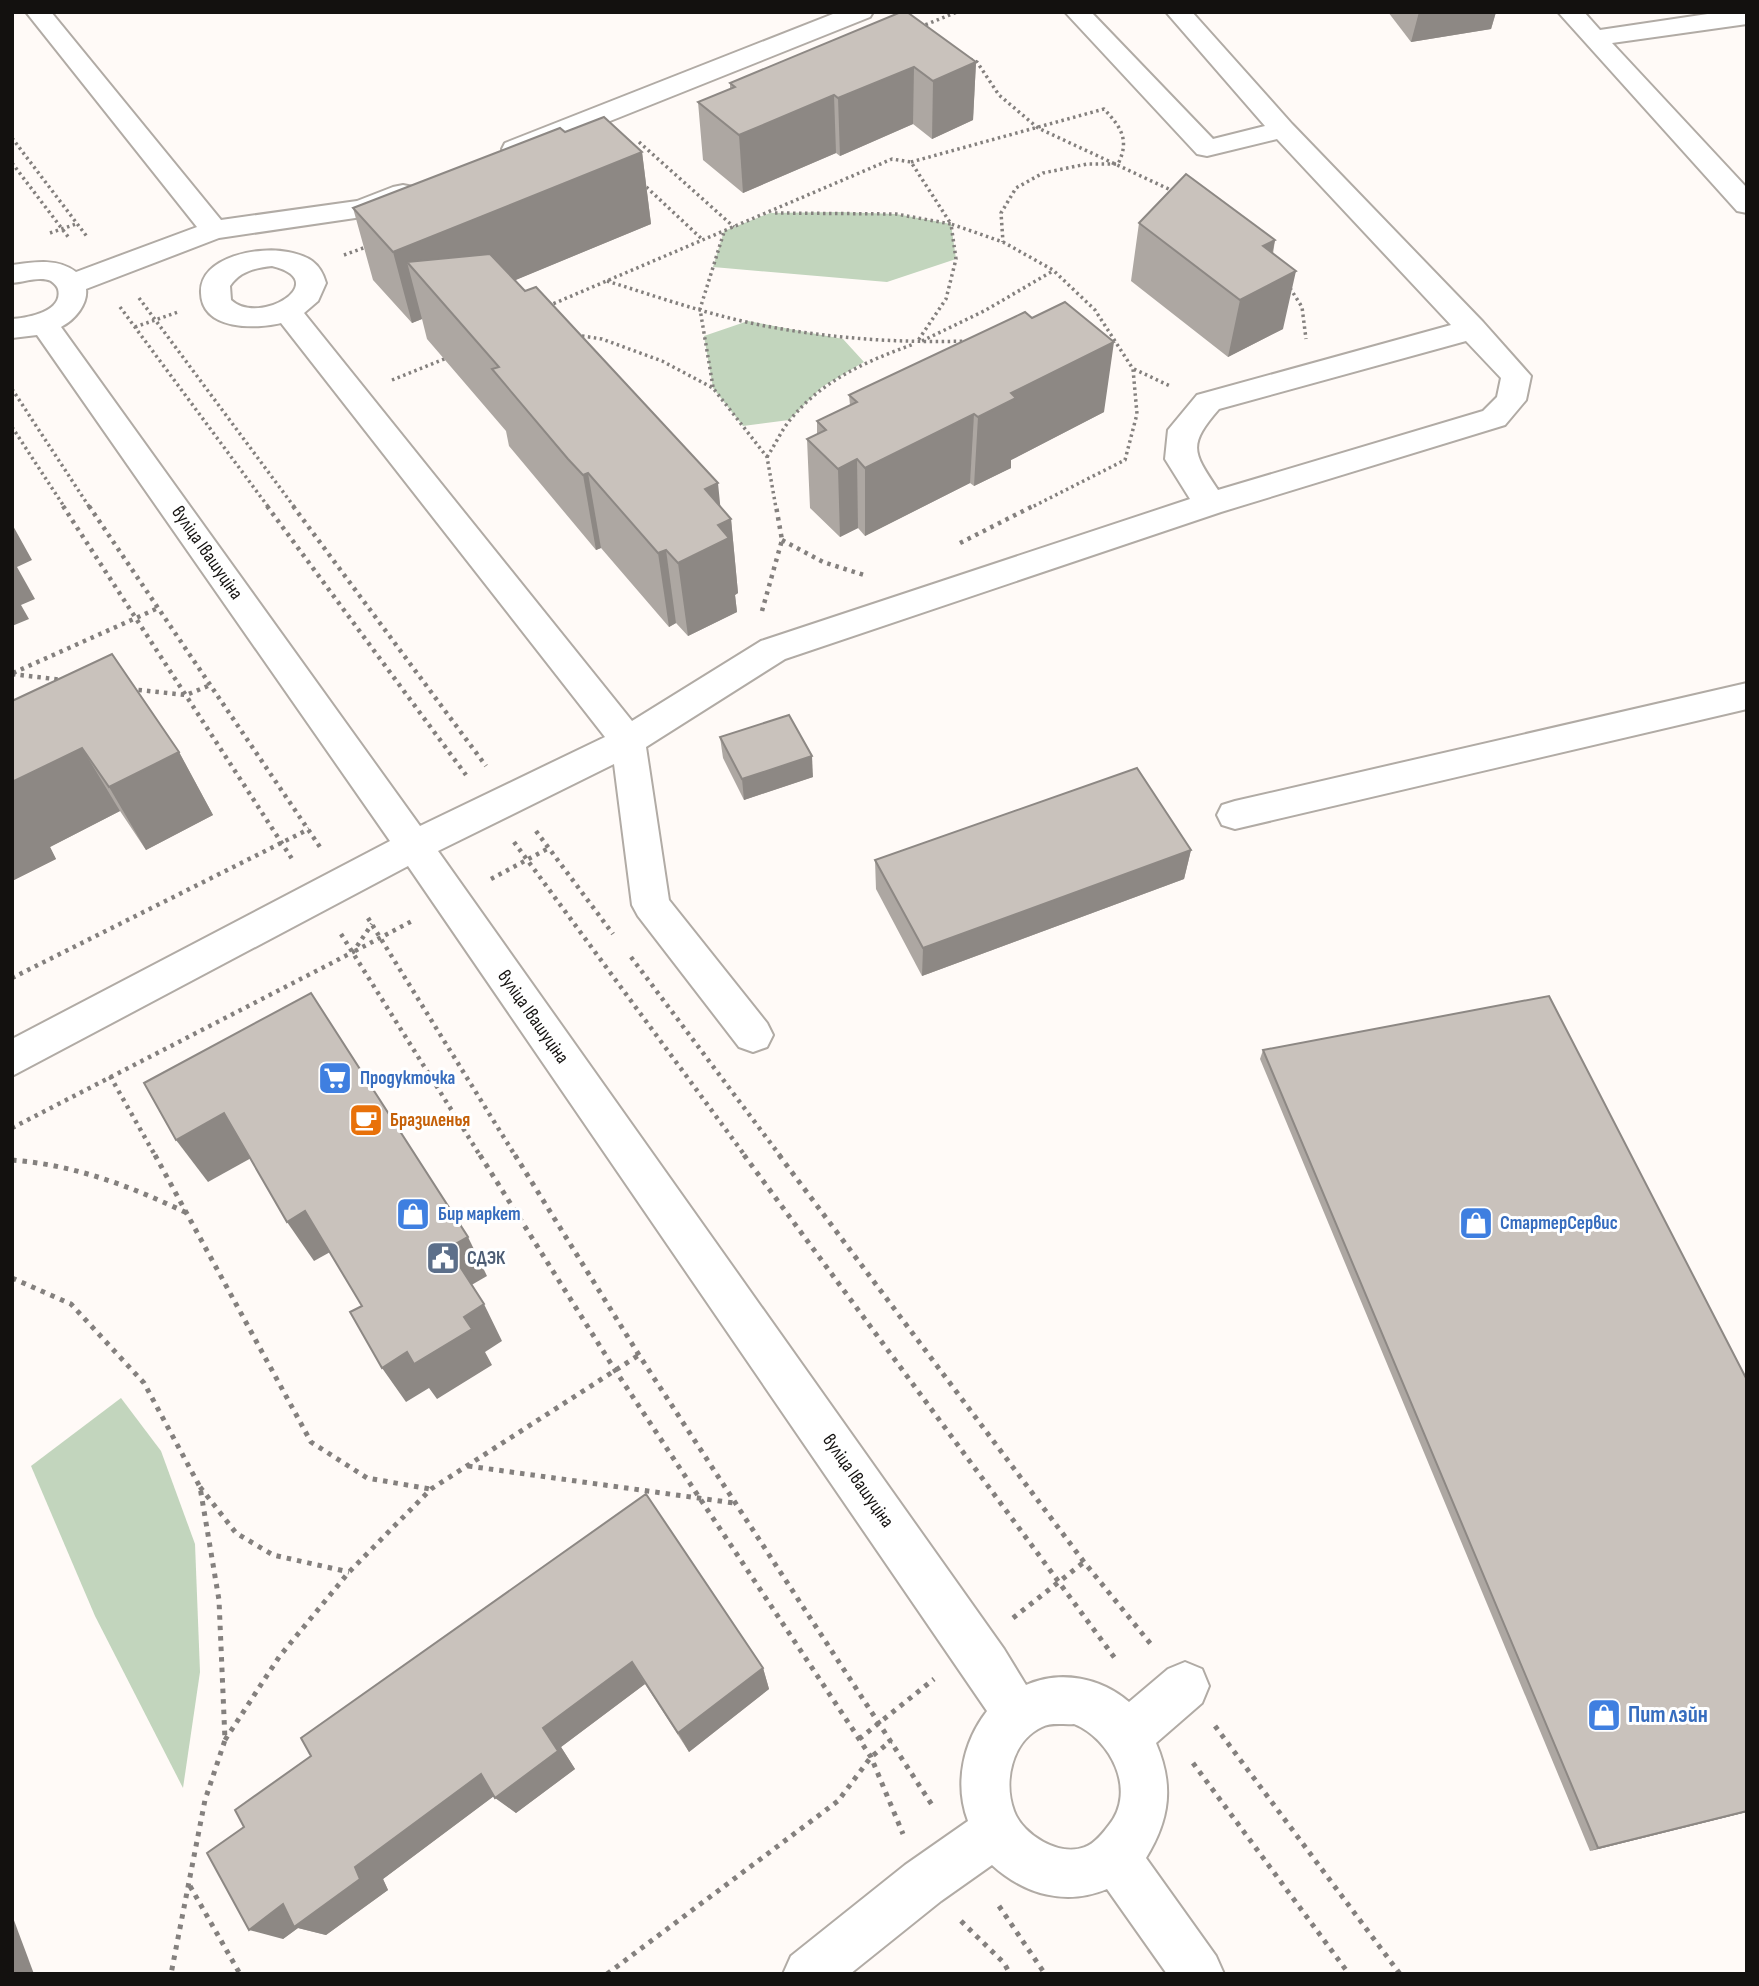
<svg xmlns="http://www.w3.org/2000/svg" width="1759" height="1986" font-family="'Sofia Sans Condensed',sans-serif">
	<rect width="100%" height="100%" fill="#fffaf7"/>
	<!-- green -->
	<g fill="#c2d5bd">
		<polygon points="839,212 896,214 951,224 956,259 887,282 713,267 724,231 770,213"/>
		<polygon points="748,321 843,339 864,362 822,387 789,420 743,426 713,388 704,336"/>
		<polygon points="121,1398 161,1451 195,1544 200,1672 183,1788 95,1616 31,1466"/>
	</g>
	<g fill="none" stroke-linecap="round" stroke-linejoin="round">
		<!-- minor casing -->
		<g stroke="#b1aba5" stroke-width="4">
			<g id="minor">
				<path d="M26,12h25l170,208 136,-19 36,-14 10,-2 10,2 4,6 -4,6 -51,18 -143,21 -133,51c2,15 -11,31 -25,38l359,499 185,-89 -324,-414c-24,6 -79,8 -80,-30 -2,-37 60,-47 87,-41 20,4 32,10 38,31l-8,18 -14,12 328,408 129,-80 429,-142 -25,-40 3,-29 29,-35 254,-70 -174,-186 -70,17 -10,-2 -132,-142h26l122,127 52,-13 -99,-114h26l100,112 191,198 48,54 -5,24 -21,25 -284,87 -436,147 -139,88 23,153 98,123 6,12 -6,12 -14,5 -14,-5 -101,-131 -6,-11 -18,-141 -176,87 566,798 22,36c34,-15 74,-8 103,17l39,-33 17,-7 17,7 7,17 -7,17 -46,40c18,42 14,76 -10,115l70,98 8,18h-57l-60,-85c-41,17 -82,6 -115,-24l-51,36 -91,73h-67l8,-18 114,-91 63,-44c-14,-37 -5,-79 19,-110l-579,-845 -396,210v-37l378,-198 -353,-506 -25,3v-19c14,-1 52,-7 46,-30 -1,-3 -4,-6 -7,-8 -11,-5 -27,1 -39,2v-18c22,-3 46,-7 64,7l121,-45zM272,266c62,15 -12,61 -41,34l-1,-14c10,-15 25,-18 42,-20zM1466,341l35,37 -4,19 -14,14 -265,79c-25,-38 -31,-44 1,-81zM1074,1724c37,15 63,67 35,101 -6,8 -15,19 -24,22 -26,10 -62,-12 -71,-36 -11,-30 -2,-70 28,-84 9,-5 22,-2 32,-3z"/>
				<polygon points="838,12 873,12 870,17 525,155 515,157 505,155 502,149 505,143"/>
				<polygon points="1558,12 1584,12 1600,30 1721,12 1747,12 1747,24 1612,43 1747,188 1747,213 1737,211"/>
				<polygon points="1747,683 1747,709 1235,829 1222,825 1217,815 1222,805 1235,801"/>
			</g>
		</g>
		<!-- path-far2 -->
		<g stroke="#84807e" stroke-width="3.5" stroke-dasharray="2.5 3.5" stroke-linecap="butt">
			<polyline points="920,27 957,12"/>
			<polyline points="970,59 977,62 999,95 1038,128 1175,192"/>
			<polyline points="12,138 88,238"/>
			<polyline points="639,142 734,227"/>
			<path d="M911,162l193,-53c17,18 26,31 14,55h-31l-44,9 -27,15 -15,25 2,29"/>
			<polyline points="12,163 69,238"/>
			<polyline points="642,183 703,240"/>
			<polyline points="775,213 896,214 951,224 956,259 946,299 917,342"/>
			<polyline points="50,233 76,224"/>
			<polyline points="344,255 366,247"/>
			<path d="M607,281c54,17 108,36 164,46 66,12 131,16 197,14"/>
			<polyline points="1290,288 1302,307 1306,339"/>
			<polyline points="139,298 295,508"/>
			<polyline points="548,306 892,159 911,162 951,224 1003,242 1053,270 1095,310 1133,369 1137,414 1125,460 1030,508"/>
			<polyline points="120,307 269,508"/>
			<polyline points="135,327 178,312"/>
			<polyline points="576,335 602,339 662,361 713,388 767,457 776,508"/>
			<polyline points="922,341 984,311 1053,271"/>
			<polyline points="1134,369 1170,386"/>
			<polyline points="392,380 449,357"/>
			<polyline points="713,387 700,309 724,232"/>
			<polyline points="12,389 90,508"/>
			<polyline points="12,427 65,508"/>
			<path d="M767,457c8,-12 14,-26 23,-37 32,-40 77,-59 124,-76"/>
		</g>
		<!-- path-far1 -->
		<g stroke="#84807e" stroke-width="4.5" stroke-dasharray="3.5 5" stroke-linecap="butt">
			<polyline points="63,506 294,862"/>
			<polyline points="89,506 320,847"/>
			<polyline points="267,506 466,775"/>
			<polyline points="293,506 486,766"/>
			<polyline points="782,540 823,562 867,576"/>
			<polyline points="960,543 1033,506"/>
			<polyline points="762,611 782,540 776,506"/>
			<polyline points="13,673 156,609"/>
			<polyline points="12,674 63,680"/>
			<polyline points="130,689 186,695 208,686"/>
			<polyline points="536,831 613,934"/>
			<polyline points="514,842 746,1157"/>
			<polyline points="491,879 549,848"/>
			<polyline points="368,918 516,1157"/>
			<polyline points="341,934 481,1157"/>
			<polyline points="355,951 412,921"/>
			<polyline points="631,957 781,1157"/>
			<polyline points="12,978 309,829"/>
			<polyline points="110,1076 156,1157"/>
			<polyline points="12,1128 353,952 372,924"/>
		</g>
		<!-- path -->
		<g stroke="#84807e" stroke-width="5" stroke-dasharray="4.5 6" stroke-linecap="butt">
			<polyline points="155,1155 311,1442 367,1478 430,1489"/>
			<polyline points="480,1155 615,1370 871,1757 903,1834"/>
			<polyline points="515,1155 639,1355 934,1808"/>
			<polyline points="744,1155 1117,1661"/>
			<polyline points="779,1155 1084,1562 1154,1648"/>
			<path d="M12,1160c63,5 118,26 175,53"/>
			<polyline points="12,1278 71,1304 144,1383 200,1487 219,1600 225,1740 205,1800 171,1974"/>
			<polyline points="468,1466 734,1503"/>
			<polyline points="200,1487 236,1533 273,1555 349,1572"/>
			<polyline points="1013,1618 1084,1562"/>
			<polyline points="1215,1726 1400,1974"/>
			<polyline points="859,1739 934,1679"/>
			<polyline points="225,1740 279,1657 349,1572 431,1489 639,1355"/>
			<polyline points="1193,1763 1349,1974"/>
			<polyline points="190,1886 240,1974"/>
			<polyline points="999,1906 1045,1974"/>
			<polyline points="961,1921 1004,1963 1010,1974"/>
			<polyline points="607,1974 838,1801 871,1757 891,1741"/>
		</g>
		<!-- minor -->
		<use href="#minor" fill="#fff" fill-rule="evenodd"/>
	</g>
	<!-- wall -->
	<g fill="#ada7a2">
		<polygon points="901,12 976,62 973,120 932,139 913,124 840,156 836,153 743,193 703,160 698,102 730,89 730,83"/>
		<polygon points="1388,12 1496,12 1491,29 1411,42"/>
		<polygon points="565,132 642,152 651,224 515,280 731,519 738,593 735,595 737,612 688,636 676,623 669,627 601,548 596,550 509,446 506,431 427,339 422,319 412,323 373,280 353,208"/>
		<polygon points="1139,223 1275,240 1273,254 1283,329 1228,357 1131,281"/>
		<polygon points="849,395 1104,412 1011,460 1011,468 974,486 970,483 865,536 858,528 840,537 810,508 807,439 817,434 817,421 850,405"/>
		<polygon points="12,701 179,752 213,815 146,850 120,811 50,847 56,859 12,881"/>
		<polygon points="720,737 813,777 744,800 723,758"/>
		<polygon points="1191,850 1184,879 922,976 876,889 875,860"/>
		<polygon points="1263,1050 1747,1812 1590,1851 1260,1059"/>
		<polygon points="646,1494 763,1668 769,1689 689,1752 645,1684 561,1747 575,1769 516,1813 494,1796 383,1879 388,1890 326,1935 298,1928 283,1939 244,1827 311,1756"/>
	</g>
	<!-- shaded-wall -->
	<g fill="#8d8884">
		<polygon points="1419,12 1496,12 1491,29 1411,42"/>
		<polygon points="976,62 973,120 932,139 933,81"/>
		<polygon points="914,67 913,124 840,156 838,98"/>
		<polygon points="834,95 836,153 743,193 739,135"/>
		<polygon points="642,152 651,224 448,308 407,262 422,319 412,323 393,252"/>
		<polygon points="1275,240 1265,287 1296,271 1283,329 1228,357 1240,300 1263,246"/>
		<polygon points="1114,342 1104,412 1011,460 1011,468 974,486 978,417 1011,393"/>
		<polygon points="974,414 970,483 865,536 865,468"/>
		<polygon points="857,459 858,528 840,537 838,469"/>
		<polygon points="588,473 601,548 596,550 583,475"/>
		<polygon points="718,483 722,523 731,519 738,593 735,595 737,612 688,636 678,563 705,489"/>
		<polygon points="12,524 32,560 17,567 35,599 21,605 29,619 12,626"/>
		<polygon points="666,550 676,623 669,627 658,553"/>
		<polygon points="82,748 120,811 50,847 56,859 12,881 12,782"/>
		<polygon points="179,752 213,815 146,850 109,787"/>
		<polygon points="812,756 813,777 744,800 742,779"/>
		<polygon points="1191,850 1184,879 922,976 923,948"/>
		<polygon points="224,1113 253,1157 208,1182 176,1140"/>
		<polygon points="305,1211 332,1251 314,1261 287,1222"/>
		<polygon points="468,1237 487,1276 468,1287 448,1248"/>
		<polygon points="484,1304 502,1341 485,1352 492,1365 437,1399 429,1388 406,1402 382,1368"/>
		<polygon points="632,1662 645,1684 561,1747 575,1769 516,1813 495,1798 543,1728"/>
		<polygon points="763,1668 769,1689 689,1752 678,1733"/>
		<polygon points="481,1774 502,1790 383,1879 388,1890 326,1935 298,1928 283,1939 249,1930 283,1904 355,1867"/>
		<polygon points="1747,1811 1747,1812 1590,1851 1598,1848"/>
		<polygon points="12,1915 34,1974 12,1974"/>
	</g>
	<!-- building -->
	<g fill="#c9c2bc" stroke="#8d8884" stroke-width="2">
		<polygon points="901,12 907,12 976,62 933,81 914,67 838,98 834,95 739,135 698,102 735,87 730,83"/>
		<polygon points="604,117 642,152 393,252 353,208 560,128 565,132"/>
		<polygon points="1186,174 1275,240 1263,246 1296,271 1240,300 1139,223"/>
		<polygon points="490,254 525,291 536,287 718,483 705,489 731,519 718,525 729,538 678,563 666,550 658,553 588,473 583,475 568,459 492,369 499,367 407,262"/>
		<polygon points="1065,302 1114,342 1011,393 1016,398 978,417 974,414 865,468 857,459 838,469 807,439 826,430 817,421 857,402 849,395 1025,312 1032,318"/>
		<polygon points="112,654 179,752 109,787 82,748 12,782 12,701"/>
		<polygon points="789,715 812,756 742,779 720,737"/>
		<polygon points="1137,768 1191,850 923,948 875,860"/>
		<polygon points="311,993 468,1237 448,1248 484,1304 464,1317 472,1329 414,1364 407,1352 382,1368 350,1312 362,1306 305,1211 287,1222 224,1113 176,1140 144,1083"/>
		<polygon points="1549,996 1747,1380 1747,1811 1598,1848 1263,1050"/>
		<polygon points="646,1494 763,1668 678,1733 632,1662 543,1728 558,1751 495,1798 481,1774 355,1867 360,1879 294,1927 283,1904 249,1930 207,1853 244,1827 235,1810 311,1756 301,1738"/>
	</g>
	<!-- icons -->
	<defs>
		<g id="supermarket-square" transform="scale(1.75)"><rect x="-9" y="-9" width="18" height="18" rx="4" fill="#3f7fe0" stroke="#fff"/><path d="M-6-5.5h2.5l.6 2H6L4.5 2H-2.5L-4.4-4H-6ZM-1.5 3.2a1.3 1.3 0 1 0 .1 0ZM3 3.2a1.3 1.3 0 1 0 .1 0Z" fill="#fff"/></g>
		<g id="cafe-square" transform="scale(1.75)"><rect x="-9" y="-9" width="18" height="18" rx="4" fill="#e8710a" stroke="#fff"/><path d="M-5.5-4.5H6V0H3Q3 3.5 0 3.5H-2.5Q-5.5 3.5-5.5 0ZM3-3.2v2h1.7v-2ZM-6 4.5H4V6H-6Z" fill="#fff"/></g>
		<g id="shop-square" transform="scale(1.75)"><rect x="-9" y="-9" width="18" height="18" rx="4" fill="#3f7fe0" stroke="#fff"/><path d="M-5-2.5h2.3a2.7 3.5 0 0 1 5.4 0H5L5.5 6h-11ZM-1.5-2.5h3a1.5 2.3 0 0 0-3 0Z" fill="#fff"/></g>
		<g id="civic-square" transform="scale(1.75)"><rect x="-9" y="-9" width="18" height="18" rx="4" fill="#5c6f8a" stroke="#fff"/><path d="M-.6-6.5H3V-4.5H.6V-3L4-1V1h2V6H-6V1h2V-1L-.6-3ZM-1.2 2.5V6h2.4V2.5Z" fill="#fff"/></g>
	</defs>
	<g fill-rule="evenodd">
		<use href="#supermarket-square" x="335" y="1078"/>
		<use href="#cafe-square" x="366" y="1120"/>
		<use href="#shop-square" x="413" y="1214"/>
		<use href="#shop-square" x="1476" y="1223"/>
		<use href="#civic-square" x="443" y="1258"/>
		<use href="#shop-square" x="1604" y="1715"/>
	</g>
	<g text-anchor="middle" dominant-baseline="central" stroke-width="6" stroke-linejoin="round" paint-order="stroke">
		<!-- street labels -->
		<g font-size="19" fill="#13110f" stroke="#fff">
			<text transform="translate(207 553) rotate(55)">вуліца Івашуціна</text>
			<text transform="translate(533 1017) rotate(55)">вуліца Івашуціна</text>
			<text transform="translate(858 1481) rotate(55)">вуліца Івашуціна</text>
		</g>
		<!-- shop labels -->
		<g font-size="19" font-weight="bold" fill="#366cbe" stroke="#fff" text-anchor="start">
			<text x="360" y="1078">Продукточка</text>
			<text x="438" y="1214">Бир маркет</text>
			<text x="1500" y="1223">СтартерСервис</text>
		</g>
		<!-- food labels -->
		<g font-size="19" font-weight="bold" fill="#c56008" stroke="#fff" text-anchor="start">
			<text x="390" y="1120">Бразиленья</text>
		</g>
		<!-- service labels -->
		<g font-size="19" font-weight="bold" fill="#4e5e75" stroke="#fff" text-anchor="start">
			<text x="467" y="1258">СДЭК</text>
		</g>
		<!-- near-shop labels -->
		<g font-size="23" font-weight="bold" fill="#366cbe" stroke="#fff" text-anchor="start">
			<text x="1628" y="1715">Пит лэйн</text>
		</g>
	</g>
	<!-- border -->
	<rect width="1759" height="1986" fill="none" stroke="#13110f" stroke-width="28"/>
</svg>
